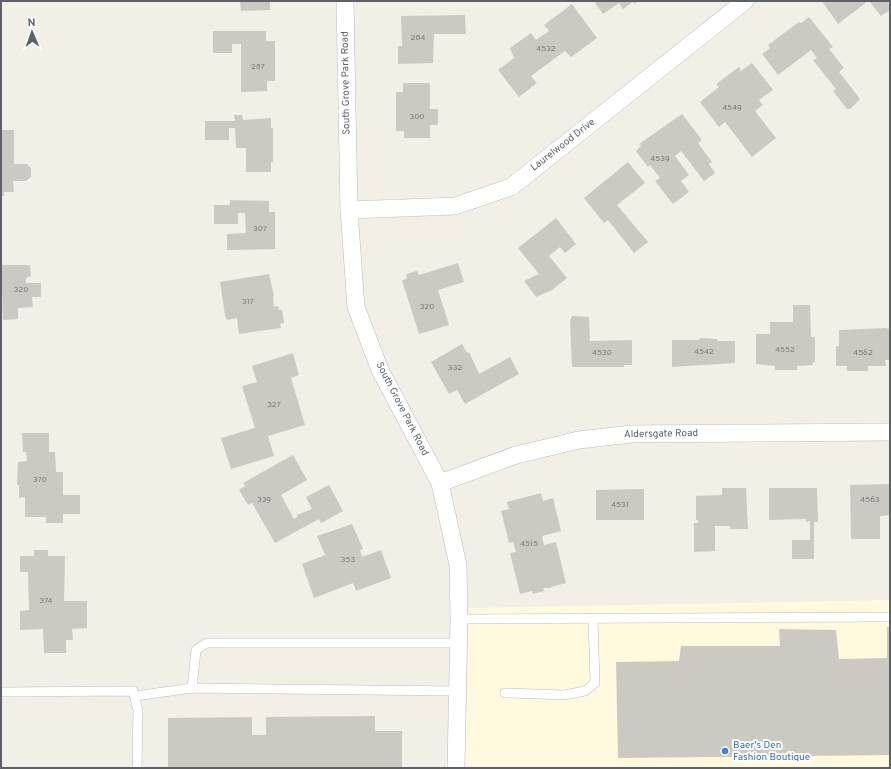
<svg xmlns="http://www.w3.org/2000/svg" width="891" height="769" font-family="Overpass,sans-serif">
	<rect width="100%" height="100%" fill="#f1efe6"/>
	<!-- commercial -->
	<polygon fill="#fffadd" points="890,600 890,768 465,768 469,608"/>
	<!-- building -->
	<g fill="#ccc9c3">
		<polygon points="240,1 270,1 270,10 241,11"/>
		<polygon points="594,1 639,1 634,4 633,2 623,9 619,3 603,14"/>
		<polygon points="822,1 868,1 838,24"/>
		<polygon points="869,1 887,1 890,4 890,10 881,16"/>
		<polygon points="572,4 597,38 571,57 565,51 531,76 537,83 519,97 498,70 514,58 510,48 531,33 536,40 549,31 544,25"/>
		<polygon points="465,15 466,34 434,34 433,63 398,64 398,46 402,46 401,16"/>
		<polygon points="809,17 833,47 829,49 844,68 839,72 860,99 850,109 847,109 833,91 836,89 813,60 817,58 811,50 778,75 762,54 770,48 768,45 799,22 801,23"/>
		<polygon points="213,31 266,31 266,41 275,41 275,81 267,81 267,91 241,92 241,44 232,44 232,53 213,53"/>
		<polygon points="752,63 773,90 759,100 763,105 755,111 776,138 752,157 725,122 719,127 700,102 719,87 716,84 739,67 741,71"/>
		<polygon points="403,83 430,83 430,109 438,109 438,125 430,125 430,138 404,138 404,131 396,131 396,92 403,92"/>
		<polygon points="682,114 702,140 698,143 712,162 709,164 715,173 704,181 681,151 675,156 689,175 681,181 689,192 673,204 655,181 660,178 650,165 648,167 636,151 641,146 639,144"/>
		<polygon points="234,115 242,115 243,120 271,118 271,128 273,128 273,162 271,162 271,172 246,172 246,148 236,148 235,128 229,128 229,140 205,140 205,121 235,121"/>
		<polygon points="1,130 14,130 14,164 26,164 31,168 31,177 26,181 13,181 14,192 4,192 4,196 1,196"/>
		<polygon points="628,162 645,183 617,205 648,242 634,253 608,220 604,223 584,198"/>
		<polygon points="230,200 269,201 269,212 275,212 275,249 227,250 227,234 246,233 245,213 238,213 238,224 214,224 214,205 230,205"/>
		<polygon points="556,218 576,244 565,253 560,247 549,256 567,278 552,290 536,297 524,281 539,274 518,248"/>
		<polygon points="458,263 464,282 438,290 449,325 419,334 402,280 407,279 406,274 417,271 419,275"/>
		<polygon points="1,265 30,265 31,276 26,278 26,283 41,283 41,297 32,297 33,307 18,308 18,319 3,320"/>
		<polygon points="269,274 274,296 273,297 274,307 278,306 279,310 282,310 284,323 280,324 281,328 239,334 237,318 227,320 225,315 220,282"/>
		<polygon points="793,305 810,305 811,337 815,337 815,362 812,363 813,365 797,366 797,370 775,370 775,366 756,364 756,334 770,334 770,322 793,322"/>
		<polygon points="572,316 589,317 590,341 632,340 632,365 624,365 624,367 572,367 570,321"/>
		<polygon points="885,328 890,329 890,360 885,360 886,366 868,366 868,371 847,371 847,366 836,366 836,346 839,346 839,330"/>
		<polygon points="700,338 717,339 717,341 735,341 735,363 672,367 672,340 699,340"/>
		<polygon points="462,344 467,353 469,352 479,374 510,357 519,374 465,404 457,390 449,394 431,362"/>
		<polygon points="293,353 299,375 291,378 305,425 268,436 274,456 231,469 221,438 255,428 242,386 257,382 252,366"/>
		<polygon points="22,433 49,433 49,452 55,452 56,472 63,472 63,495 80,495 80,514 63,514 63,523 46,523 46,517 25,517 25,497 19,498 19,485 17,485 18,462 27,461 26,452 23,452"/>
		<polygon points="293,455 307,480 281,495 294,519 298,516 297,515 312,509 306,497 329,485 343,511 321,523 319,519 275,543 252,503 248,505 239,490 245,486 243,483"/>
		<polygon points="890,484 890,515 880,516 880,539 851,539 850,485"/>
		<polygon points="722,488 746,488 748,529 730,529 730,526 715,526 715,551 694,552 694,523 698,523 698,520 696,520 696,496 722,495"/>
		<polygon points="769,488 817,488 818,522 814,522 814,559 792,559 792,540 810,540 810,521 806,522 806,519 769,520"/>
		<polygon points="644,489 644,520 596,520 596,490"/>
		<polygon points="541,493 543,501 553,498 561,531 542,536 544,545 556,542 566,583 551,587 551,588 543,588 544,591 533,594 532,591 520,594 510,553 516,552 513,542 509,543 501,511 509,509 507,502"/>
		<polygon points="352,524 363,549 360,550 362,557 381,550 391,578 356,591 353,583 314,598 302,564 325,555 317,536"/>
		<polygon points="34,550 48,550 48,556 65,556 64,601 87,601 87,628 72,629 73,640 66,640 66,653 44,653 43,629 20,630 20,611 29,610 28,572 20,572 20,556 34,556"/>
		<polygon points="887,627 890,627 890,755 618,758 616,662 679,661 681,646 780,646 779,629 836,630 839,659 887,658"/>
		<polygon points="375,716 375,731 402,731 402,768 168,768 168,718 252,717 252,735 266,735 266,717"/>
	</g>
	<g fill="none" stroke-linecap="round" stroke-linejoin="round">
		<!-- service casing -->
		<g stroke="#bbbdc2" stroke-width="10">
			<g id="service">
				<polyline points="459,619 890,617"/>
				<polyline points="192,688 196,650 207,643 458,643"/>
				<polyline points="1,692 133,691 138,710 137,768"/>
				<polyline points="505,693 564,695 585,691 595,683 593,618"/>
				<polyline points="135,696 192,688 457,691"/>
			</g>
		</g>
		<!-- minor casing -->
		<g stroke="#bbbdc2" stroke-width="18">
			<g id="minor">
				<polyline points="345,1 349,210 356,307 380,370 440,483 458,565 459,619 456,768"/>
				<polyline points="349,210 455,206 511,187 745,1"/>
				<polyline points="440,483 516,455 579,440 631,434 890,432"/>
			</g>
		</g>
		<!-- service -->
		<use href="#service" stroke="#fff" stroke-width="9"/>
		<!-- minor -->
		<use href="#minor" stroke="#fff" stroke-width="17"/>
	</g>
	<!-- markers -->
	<circle fill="#3f7fe0" stroke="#fff" stroke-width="1.5" cx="725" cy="751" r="4"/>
	<g text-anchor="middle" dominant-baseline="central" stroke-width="4" stroke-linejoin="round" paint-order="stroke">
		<!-- number labels -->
		<g font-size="8" fill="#7a7b7e">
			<text x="418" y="38">284</text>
			<text x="546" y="49">4532</text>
			<text x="258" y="67">287</text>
			<text x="732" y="108">4549</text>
			<text x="417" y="117">300</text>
			<text x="660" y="159">4539</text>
			<text x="260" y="229">307</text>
			<text x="21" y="290">320</text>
			<text x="248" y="302">317</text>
			<text x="427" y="307">320</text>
			<text x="785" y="350">4552</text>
			<text x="704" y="352">4542</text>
			<text x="602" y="353">4530</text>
			<text x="863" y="353">4562</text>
			<text x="455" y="368">332</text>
			<text x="274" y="405">327</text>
			<text x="40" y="480">370</text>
			<text x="264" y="500">339</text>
			<text x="870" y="500">4563</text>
			<text x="620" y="505">4531</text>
			<text x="529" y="544">4515</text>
			<text x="348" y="560">353</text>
			<text x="46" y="601">374</text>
		</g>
		<!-- street labels -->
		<g font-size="10" fill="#5e6167" stroke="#fff">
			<text transform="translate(346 83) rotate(-91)">South Grove Park Road</text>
			<text transform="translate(563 145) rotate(-38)">Laurelwood Drive</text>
			<text transform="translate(402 409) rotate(63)">South Grove Park Road</text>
			<text transform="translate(661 434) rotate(-1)">Aldersgate Road</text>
		</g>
		<!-- shop labels -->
		<g font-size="10" fill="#366cbe" stroke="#fff" text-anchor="start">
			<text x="733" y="745">Baer's Den<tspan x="733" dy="12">Fashion Boutique</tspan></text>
		</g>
	</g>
	<!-- border -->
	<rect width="891" height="769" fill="none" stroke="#5e6167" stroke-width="4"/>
	<!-- north arrow -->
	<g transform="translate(32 32) rotate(358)" stroke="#ffffff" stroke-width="3" paint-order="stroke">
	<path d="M0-3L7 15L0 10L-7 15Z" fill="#5e6167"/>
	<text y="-6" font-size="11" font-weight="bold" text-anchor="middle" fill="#5e6167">N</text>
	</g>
</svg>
